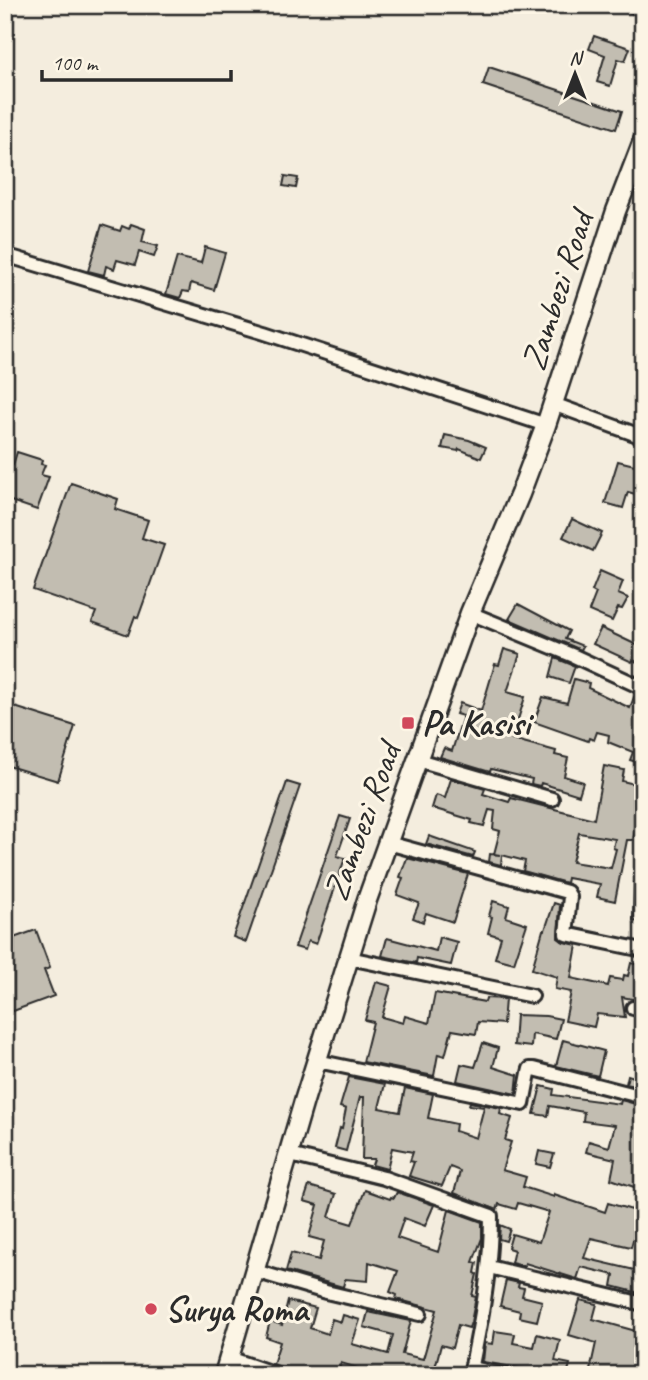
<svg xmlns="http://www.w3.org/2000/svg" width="648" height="1380" font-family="Caveat,sans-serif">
	<rect width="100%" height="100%" fill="#f4edde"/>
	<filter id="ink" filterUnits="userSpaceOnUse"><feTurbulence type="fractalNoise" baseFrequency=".0143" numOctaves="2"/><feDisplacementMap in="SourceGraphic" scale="14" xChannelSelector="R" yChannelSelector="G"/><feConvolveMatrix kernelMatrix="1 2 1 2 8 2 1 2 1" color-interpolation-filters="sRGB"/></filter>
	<g filter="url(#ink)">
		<!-- building -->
		<g fill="#c2bdb1" stroke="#2b2b2b" stroke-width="2" fill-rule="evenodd">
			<polygon points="594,36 630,48 625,61 618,59 610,86 597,82 605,55 589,49"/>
			<polygon points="489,67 622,111 616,129 483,85"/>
			<polygon points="285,176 298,178 296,188 283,186"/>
			<polygon points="131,224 145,229 142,242 158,246 154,257 139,252 135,265 117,260 114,269 106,266 104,275 88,271 102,225 120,231 122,226 129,229"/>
			<polygon points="205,247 225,253 214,290 191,283 189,292 183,291 180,298 166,294 177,257 201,263"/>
			<polygon points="445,435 469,440 486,447 481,458 459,449 458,451 442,448"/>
			<polygon points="17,452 42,460 41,464 45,465 41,475 49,477 37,510 5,499 5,462 13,465"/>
			<polygon points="618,461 643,467 643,496 628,492 623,508 605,503"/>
			<polygon points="71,483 118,499 115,509 148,520 142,538 164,545 138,618 135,616 128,635 92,622 96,612 33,590"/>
			<polygon points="572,519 602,533 593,551 563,537"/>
			<polygon points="600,571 623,581 618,594 628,598 622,609 618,608 612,621 589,611 596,593 592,591"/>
			<polygon points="518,604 569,631 565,639 583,646 581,650 509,619"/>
			<polygon points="601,628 643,648 643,665 633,660 632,662 593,644"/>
			<polygon points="504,649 520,654 507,692 525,697 512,739 556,751 555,755 568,758 564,776 583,782 579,795 541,783 540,786 531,784 532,779 491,769 490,772 440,757 444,748 452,751 463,716 456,714 460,703 481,711 495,664 499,665"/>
			<polygon points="555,658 575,666 569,683 550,677"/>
			<polygon points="574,679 589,683 588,688 630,708 634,697 643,701 643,764 630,760 633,752 608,742 609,735 597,732 594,740 589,738 588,741 534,722 543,697 567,703"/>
			<polygon points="5,704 75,726 58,781 5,765"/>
			<path d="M604,766l20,4 -2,11 21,5v20h-3l-7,34h-6l-12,61 -18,-4 3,-13 -33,-6 -1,5 -43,-12 2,-10 -23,-6 -1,10 -12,-3 1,-8 10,1 -6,-1 6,-23 -7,-2 2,-18 -6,-1 -5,16 -13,-3 1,-3 -40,-12 4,-13 9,3 6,-19 34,10 -2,5 26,8 2,-4 83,21zM579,833l36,6 -2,9 3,1 -5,19 -39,-6z"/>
			<polygon points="287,782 300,786 246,942 233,937"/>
			<polygon points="340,816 350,819 337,856 345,858 316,944 308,941 305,950 295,947"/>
			<polygon points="429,836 475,852 473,857 426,844"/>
			<polygon points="407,858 468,874 453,922 426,913 423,922 413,918 419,903 397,895 403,878 400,877"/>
			<polygon points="634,883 643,883 643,922 633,921"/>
			<polygon points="493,901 509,906 506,917 527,924 514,963 495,958 501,937 488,933 492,917 489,916"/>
			<polygon points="554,903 560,905 558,938 564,942 577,945 571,978 608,986 610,978 623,980 624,975 628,976 631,963 643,966 643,1001 622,997 625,1017 597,1014 594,1027 565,1021 571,992 555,989 557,977 532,969 543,930 545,930"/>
			<polygon points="36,930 50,968 44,970 54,996 5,1014 5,941"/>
			<polygon points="439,937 457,942 451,965 417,958 416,963 382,956 387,938 436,951"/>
			<polygon points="376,982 391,986 382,1017 403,1023 405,1016 429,1023 435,993 485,1002 486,998 505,999 503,1024 478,1022 476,1034 452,1030 445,1056 438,1054 434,1076 363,1062 373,1022 365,1020"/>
			<polygon points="516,1015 546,1016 561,1019 556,1039 532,1034 531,1047 514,1045"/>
			<polygon points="563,1040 604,1051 598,1076 556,1066"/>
			<polygon points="483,1043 498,1048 493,1067 518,1075 516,1094 457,1081 461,1064 475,1067"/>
			<polygon points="639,1055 643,1056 643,1088 626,1084 628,1075 634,1077"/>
			<polygon points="349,1077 385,1084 379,1108 400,1112 405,1088 433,1094 428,1118 456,1124 455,1131 476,1138 484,1107 469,1105 470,1102 501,1108 500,1114 512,1118 505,1140 511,1142 502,1170 526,1177 523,1187 554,1197 554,1195 605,1212 608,1203 632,1210 637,1188 611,1179 615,1159 586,1152 589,1141 609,1147 615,1125 583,1121 584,1112 550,1106 548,1116 534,1114 541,1086 554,1089 553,1095 620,1104 621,1100 643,1106 643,1205 631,1247 591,1238 584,1258 643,1272 643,1294 612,1286 614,1275 581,1267 577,1279 525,1263 524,1266 511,1263 514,1250 508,1248 512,1234 539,1242 549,1212 518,1203 516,1209 499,1204 497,1210 454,1193 460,1171 450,1167 442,1186 409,1176 414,1162 410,1161 413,1152 392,1148 387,1169 372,1165 374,1159 362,1159 364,1097 360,1097 346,1151 335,1148 340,1128 342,1129 346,1109 340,1107"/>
			<polygon points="539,1151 554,1154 550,1167 536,1164"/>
			<polygon points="309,1186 336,1194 329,1217 352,1224 365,1190 390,1199 391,1197 394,1198 397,1192 434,1205 425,1226 404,1218 397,1238 438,1252 449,1210 482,1222 482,1238 473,1262 477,1263 475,1273 477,1274 472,1296 476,1297 471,1322 469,1328 458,1325 452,1348 441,1345 433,1375 390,1375 372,1369 371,1372 341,1363 337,1375 302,1375 273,1364 280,1342 266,1337 270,1321 282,1325 288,1301 316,1308 310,1328 328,1334 332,1319 341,1322 343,1315 360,1320 352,1344 388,1354 393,1335 364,1327 368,1312 411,1321 402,1354 423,1359 437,1310 396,1299 397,1295 390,1292 398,1271 369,1262 368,1281 345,1279 343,1287 286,1271 291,1253 319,1260 324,1241 309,1237 318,1205 304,1201"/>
			<polygon points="500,1225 510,1229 506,1241 499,1239"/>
			<polygon points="506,1280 519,1283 518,1287 524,1288 522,1296 542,1301 537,1321 519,1317 520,1311 500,1306"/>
			<polygon points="580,1300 597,1304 593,1319 643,1333 643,1375 589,1375 596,1343 569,1335"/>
			<polygon points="495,1331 515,1334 513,1343 534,1347 537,1334 560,1340 555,1361 570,1364 567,1375 537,1375 538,1371 483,1362 485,1343 493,1344"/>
		</g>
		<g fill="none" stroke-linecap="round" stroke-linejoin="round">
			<!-- minor casing -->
			<g stroke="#2b2b2b" stroke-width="18">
				<g id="minor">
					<polyline points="632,5 643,9"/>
					<polyline points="5,255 265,333 546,425"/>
					<polyline points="553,404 643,437"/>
					<polyline points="470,613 574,656 643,688"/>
					<polyline points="418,760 552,799"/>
					<polyline points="388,843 567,892 570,897 566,934 643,950"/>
					<polyline points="349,958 532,996"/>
					<polyline points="633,1008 643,1010"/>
					<polyline points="317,1061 523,1104 529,1073 530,1069 534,1069 643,1097"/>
					<path d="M290,1155l94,23 107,38c0,54 -10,106 -21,159"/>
					<polyline points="489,1267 643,1304"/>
					<polyline points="255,1271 326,1292 420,1314"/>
					<polyline points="229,1358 278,1375"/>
					<polyline points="471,1368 505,1375"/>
				</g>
			</g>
			<!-- secondary casing -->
			<g stroke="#2b2b2b" stroke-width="23">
				<polyline id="secondary" points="224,1375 304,1101 367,900 470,613 520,494 546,425 616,211 643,141"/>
			</g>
			<!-- minor -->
			<use href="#minor" stroke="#fcf5e5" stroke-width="12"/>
			<!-- secondary -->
			<use href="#secondary" stroke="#fcf5e5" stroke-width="18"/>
		</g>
	</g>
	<!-- markers -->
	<g fill="#d1495b" stroke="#fcf5e5" stroke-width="2.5">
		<rect x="401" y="716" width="14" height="14" rx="3.5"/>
		<circle cx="151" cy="1309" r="7"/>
	</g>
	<g text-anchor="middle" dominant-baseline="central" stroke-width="6" stroke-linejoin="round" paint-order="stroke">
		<!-- street labels -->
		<g font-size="35" fill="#2b2b2b" stroke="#fcf5e5">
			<text transform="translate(557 291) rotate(-72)">Zambezi Road</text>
			<text transform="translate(362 822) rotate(-70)">Zambezi Road</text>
		</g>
		<!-- poi labels -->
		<g font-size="35" font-weight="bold" fill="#2b2b2b" stroke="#fcf5e5" text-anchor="start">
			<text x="422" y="723">Pa Kasisi</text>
			<text x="165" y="1309">Surya Roma</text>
		</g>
	</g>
	<!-- margin -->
	<rect width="648" height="1380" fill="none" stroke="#fcf5e5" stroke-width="28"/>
	<rect x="14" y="14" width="620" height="1352" fill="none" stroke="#2b2b2b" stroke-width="2.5" filter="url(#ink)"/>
	<!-- north arrow -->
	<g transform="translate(575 74)" stroke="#fcf5e5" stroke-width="5" paint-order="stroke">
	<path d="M0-5L12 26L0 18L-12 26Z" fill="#2b2b2b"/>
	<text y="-10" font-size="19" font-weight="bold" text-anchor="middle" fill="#2b2b2b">N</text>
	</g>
	<!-- scale -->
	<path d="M42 70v10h189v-10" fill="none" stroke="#2b2b2b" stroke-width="3.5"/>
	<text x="52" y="70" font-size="21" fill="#2b2b2b" stroke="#fcf5e5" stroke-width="5" paint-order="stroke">100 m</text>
</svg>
